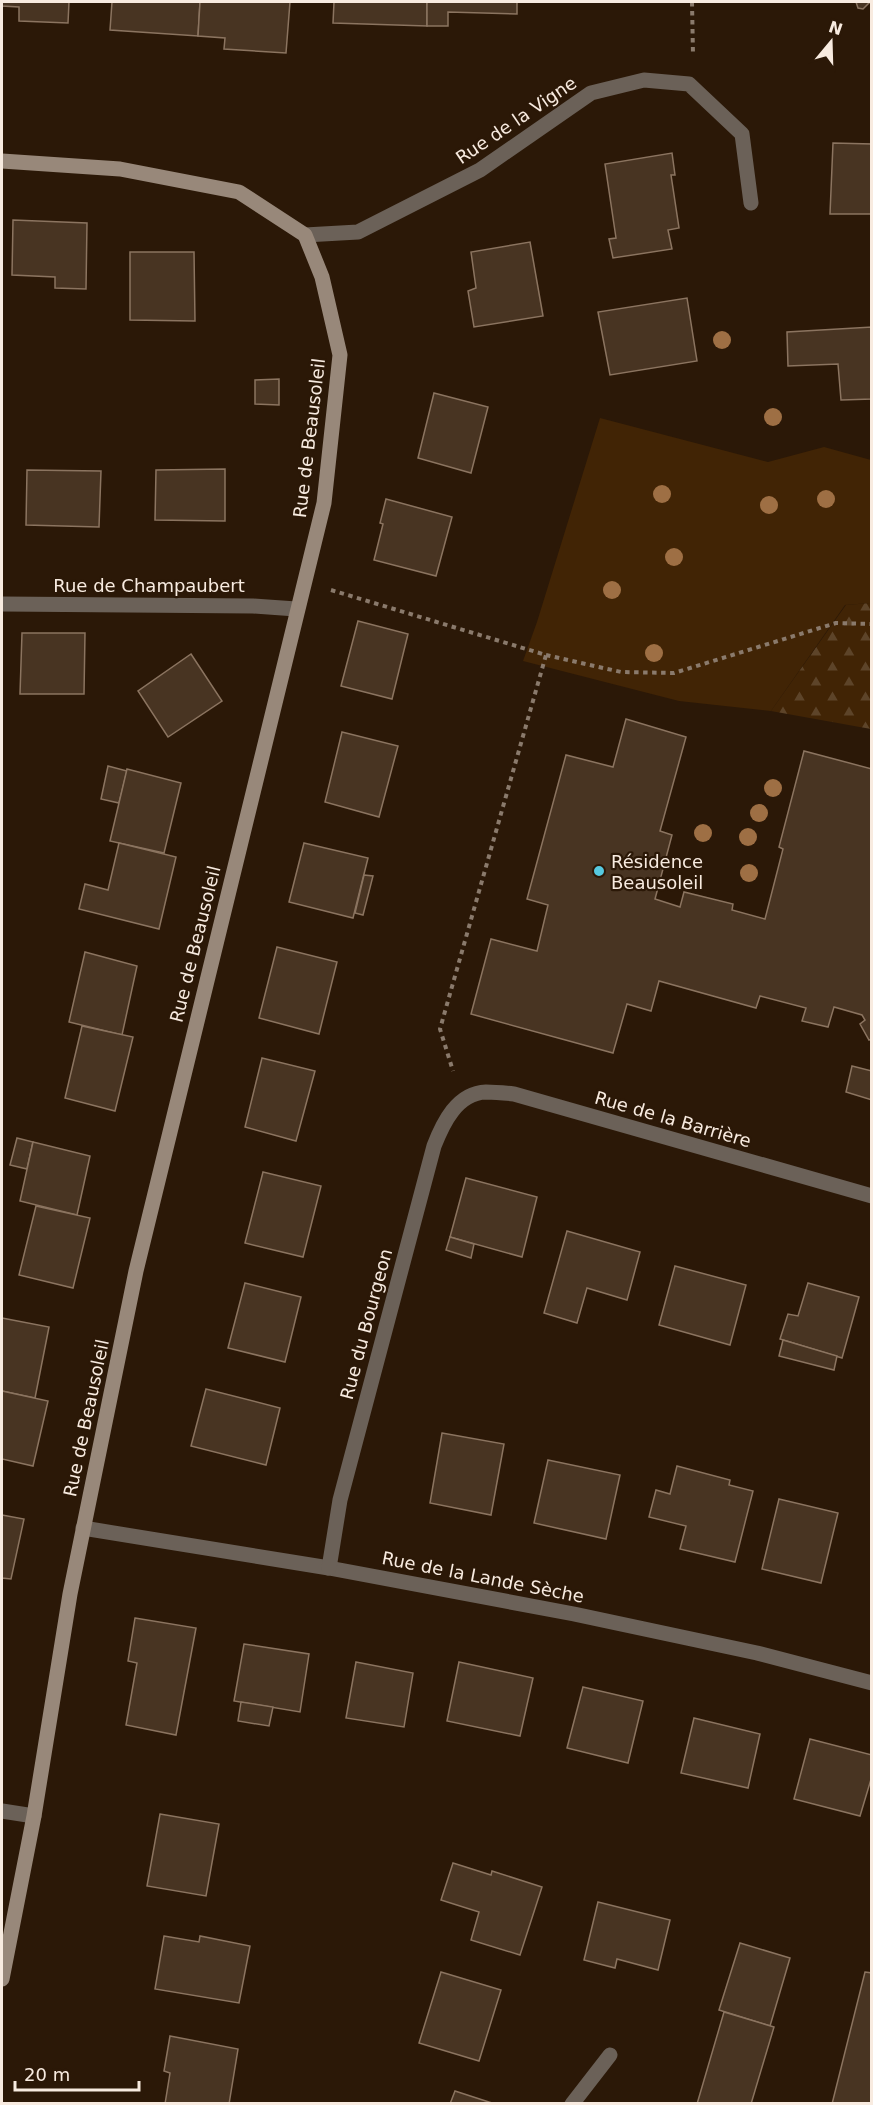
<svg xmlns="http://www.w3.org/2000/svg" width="873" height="2105" font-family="'DejaVu Sans',sans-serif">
	<defs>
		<pattern id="forest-firs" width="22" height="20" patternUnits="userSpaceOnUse" patternTransform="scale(1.5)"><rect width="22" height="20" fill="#412405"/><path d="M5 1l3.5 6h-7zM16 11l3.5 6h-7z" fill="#5d4429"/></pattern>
	</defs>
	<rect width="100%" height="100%" fill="#2b1807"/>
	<!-- grass -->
	<polygon fill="#412405" points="600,418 768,462 824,447 871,460 871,603 845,605 771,711 679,701 523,661 537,622"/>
	<!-- forest -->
	<polygon fill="url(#forest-firs)" points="871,603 871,729 771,711 846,605"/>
	<!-- building -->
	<g fill="#483422" stroke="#8b7460" stroke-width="1.5">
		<polygon points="2,2 69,2 68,23 19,21 19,7 2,6"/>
		<polygon points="112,2 200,2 198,36 110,30"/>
		<polygon points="200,2 290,2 286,53 224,49 225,38 198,36"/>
		<polygon points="334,2 427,2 427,26 333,23"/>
		<polygon points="427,2 517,2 517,14 448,12 448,26 427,26"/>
		<polygon points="856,2 870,2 863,9 858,8"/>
		<polygon points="833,143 872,144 872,214 830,214"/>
		<polygon points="672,153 675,175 671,175 679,228 668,230 672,249 613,258 609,239 616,238 605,164"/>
		<polygon points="13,220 87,223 86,289 55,288 55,277 12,275"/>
		<polygon points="530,242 543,316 474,327 468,291 476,288 471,252"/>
		<polygon points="130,252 194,252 195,321 130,320"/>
		<polygon points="687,298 697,361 610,375 598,312"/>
		<polygon points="872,327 872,399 841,400 838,364 788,366 787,332"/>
		<polygon points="279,379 279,405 255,404 255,380"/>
		<polygon points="434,393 488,407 471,473 418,458"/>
		<polygon points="225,469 225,521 155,520 156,470"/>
		<polygon points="27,470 101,471 99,527 26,525"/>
		<polygon points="386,499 452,517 436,576 374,560 383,524 380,523"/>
		<polygon points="358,621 408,634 392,699 341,686"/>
		<polygon points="22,633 85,633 84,694 20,694"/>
		<polygon points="191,654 222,701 168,737 138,691"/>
		<polygon points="626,719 686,737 660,831 672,835 655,899 680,907 684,892 733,904 732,910 765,919 783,849 779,847 804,751 872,769 872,1039 869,1040 860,1024 865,1020 862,1015 834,1007 828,1027 802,1021 806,1008 760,996 756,1008 659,981 651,1011 627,1004 613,1053 471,1014 491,939 537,951 548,905 527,899 566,755 613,767"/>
		<polygon points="342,732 398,746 379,817 325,802"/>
		<polygon points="108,766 127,771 119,803 101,799"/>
		<polygon points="127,769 181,783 164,853 110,841"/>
		<polygon points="119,843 176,857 159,929 79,909 85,884 108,890"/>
		<polygon points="304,843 368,858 353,918 289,902"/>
		<polygon points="364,875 373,876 363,915 355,913"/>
		<polygon points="277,947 337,962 319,1034 259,1018"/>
		<polygon points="85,952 137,966 122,1035 69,1022"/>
		<polygon points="82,1026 133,1037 115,1111 65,1098"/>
		<polygon points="262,1058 315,1071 296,1141 245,1127"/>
		<polygon points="852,1066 872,1071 872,1100 846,1092"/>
		<polygon points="17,1138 33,1142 27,1169 10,1165"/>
		<polygon points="33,1142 90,1156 77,1215 20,1201"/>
		<polygon points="263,1172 321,1186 303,1257 245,1243"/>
		<polygon points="466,1178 537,1197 522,1257 450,1237"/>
		<polygon points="36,1206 90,1218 73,1288 19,1275"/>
		<polygon points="567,1231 640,1252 627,1300 587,1288 577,1323 544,1313"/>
		<polygon points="450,1237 474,1244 471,1258 446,1250"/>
		<polygon points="675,1266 746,1285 730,1345 659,1325"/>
		<polygon points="245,1283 301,1297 285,1362 228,1348"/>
		<polygon points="808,1283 859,1297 842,1358 780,1339 788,1314 798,1316"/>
		<polygon points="2,1318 49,1327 35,1398 2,1391"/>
		<polygon points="783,1340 837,1356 834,1370 779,1356"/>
		<polygon points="206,1389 280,1408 266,1465 191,1446"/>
		<polygon points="2,1391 48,1401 33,1466 2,1459"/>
		<polygon points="442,1433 504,1444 491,1515 430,1503"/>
		<polygon points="548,1460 620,1475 606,1539 534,1523"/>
		<polygon points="677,1466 730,1480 729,1485 753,1491 735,1562 680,1549 686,1526 649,1517 656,1490 670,1494"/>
		<polygon points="779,1499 838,1513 821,1583 762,1569"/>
		<polygon points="2,1515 24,1519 11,1579 2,1578"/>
		<polygon points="135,1618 196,1628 176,1735 126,1725 137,1663 128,1661"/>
		<polygon points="244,1644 309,1654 300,1712 234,1701"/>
		<polygon points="356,1662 413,1673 404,1727 346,1718"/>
		<polygon points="459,1662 533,1678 520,1736 447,1721"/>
		<polygon points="583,1687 643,1701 628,1763 567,1748"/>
		<polygon points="241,1702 273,1707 269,1726 238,1721"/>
		<polygon points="694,1718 760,1734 748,1788 681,1773"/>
		<polygon points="810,1739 872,1755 872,1776 860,1816 794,1799"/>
		<polygon points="160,1814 219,1824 206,1896 147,1886"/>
		<polygon points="453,1863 491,1875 492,1871 542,1887 520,1955 471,1940 479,1912 441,1900"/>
		<polygon points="598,1902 670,1920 658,1970 617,1959 615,1968 584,1960"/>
		<polygon points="164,1936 199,1942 200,1936 250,1946 239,2003 155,1989"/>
		<polygon points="740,1943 790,1958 770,2026 719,2010"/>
		<polygon points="441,1972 501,1990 479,2061 419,2043"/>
		<polygon points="865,1972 872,1973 872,2104 832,2104"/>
		<polygon points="724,2012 774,2027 751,2104 697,2104"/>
		<polygon points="170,2036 238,2049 229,2104 165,2104 170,2073 164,2071"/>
		<polygon points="455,2091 495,2104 450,2104"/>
	</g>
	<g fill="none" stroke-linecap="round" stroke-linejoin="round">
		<!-- path -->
		<g stroke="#8a7a6c" stroke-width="4" stroke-dasharray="4.5 4.5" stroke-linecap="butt">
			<polyline points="692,2 693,55"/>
			<polyline points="331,590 546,655 440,1029 453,1071"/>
			<polyline points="546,655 621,672 674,673 836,623 872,624"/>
		</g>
		<!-- street -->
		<g stroke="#6b6158" stroke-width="15">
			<polyline points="305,235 358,232 480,170 591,93 644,80 689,84 742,134 751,203"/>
			<polyline points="2,604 253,606 296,609"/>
			<polyline points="83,1528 329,1568 574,1614 757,1653 872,1683"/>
			<path d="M329,1568l11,-68 94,-354c9,-23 23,-53 52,-54 9,0 19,1 28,2l358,102"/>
			<polyline points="2,1811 34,1816"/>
			<polyline points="572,2104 610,2055"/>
		</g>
		<!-- secondary -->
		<polyline stroke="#98887a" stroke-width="15" points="2,161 120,169 239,192 305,235 322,277 340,355 324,503 136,1271 70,1594 34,1816 2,1979"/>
	</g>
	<!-- trees -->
	<g fill="#9e6f44">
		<circle cx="722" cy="340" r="9"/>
		<circle cx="773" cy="417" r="9"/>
		<circle cx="662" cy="494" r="9"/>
		<circle cx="826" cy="499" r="9"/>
		<circle cx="769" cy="505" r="9"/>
		<circle cx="674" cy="557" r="9"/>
		<circle cx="612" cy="590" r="9"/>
		<circle cx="654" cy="653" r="9"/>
		<circle cx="773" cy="788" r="9"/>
		<circle cx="759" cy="813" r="9"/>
		<circle cx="703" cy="833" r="9"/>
		<circle cx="748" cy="837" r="9"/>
		<circle cx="749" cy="873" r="9"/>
	</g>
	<!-- markers -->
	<circle fill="#56c9e0" stroke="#2b1807" stroke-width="2" cx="599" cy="871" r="6"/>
	<g text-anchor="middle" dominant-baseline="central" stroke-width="4.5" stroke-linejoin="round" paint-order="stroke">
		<!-- street labels -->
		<g font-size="18" fill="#f8ebe0" stroke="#2b1807">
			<text transform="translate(516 120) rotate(-34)">Rue de la Vigne</text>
			<text transform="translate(309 438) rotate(-83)">Rue de Beausoleil</text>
			<text x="149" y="585">Rue de Champaubert</text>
			<text transform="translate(195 944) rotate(-76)">Rue de Beausoleil</text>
			<text transform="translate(673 1119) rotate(16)">Rue de la Barrière</text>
			<text transform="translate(366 1324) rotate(-75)">Rue du Bourgeon</text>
			<text transform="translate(86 1418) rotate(-78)">Rue de Beausoleil</text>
			<text transform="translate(483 1577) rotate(11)">Rue de la Lande Sèche</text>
		</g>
		<!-- poi labels -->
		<g font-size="18" fill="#f8ebe0" stroke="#2b1807" text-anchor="start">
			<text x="611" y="861">Résidence<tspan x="611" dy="21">Beausoleil</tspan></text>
		</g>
	</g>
	<!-- border -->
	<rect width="873" height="2105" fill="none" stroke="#f8ebe0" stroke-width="6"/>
	<!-- north arrow -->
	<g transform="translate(831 42) rotate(19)" stroke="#2b1807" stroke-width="4.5" paint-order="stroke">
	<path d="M0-4.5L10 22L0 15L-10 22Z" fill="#f8ebe0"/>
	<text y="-9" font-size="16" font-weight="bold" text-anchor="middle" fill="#f8ebe0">N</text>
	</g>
	<!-- scale -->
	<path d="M15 2081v9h124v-9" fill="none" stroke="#f8ebe0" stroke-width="3"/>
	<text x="24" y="2081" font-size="18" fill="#f8ebe0" stroke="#2b1807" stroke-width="4.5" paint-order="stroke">20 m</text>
</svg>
